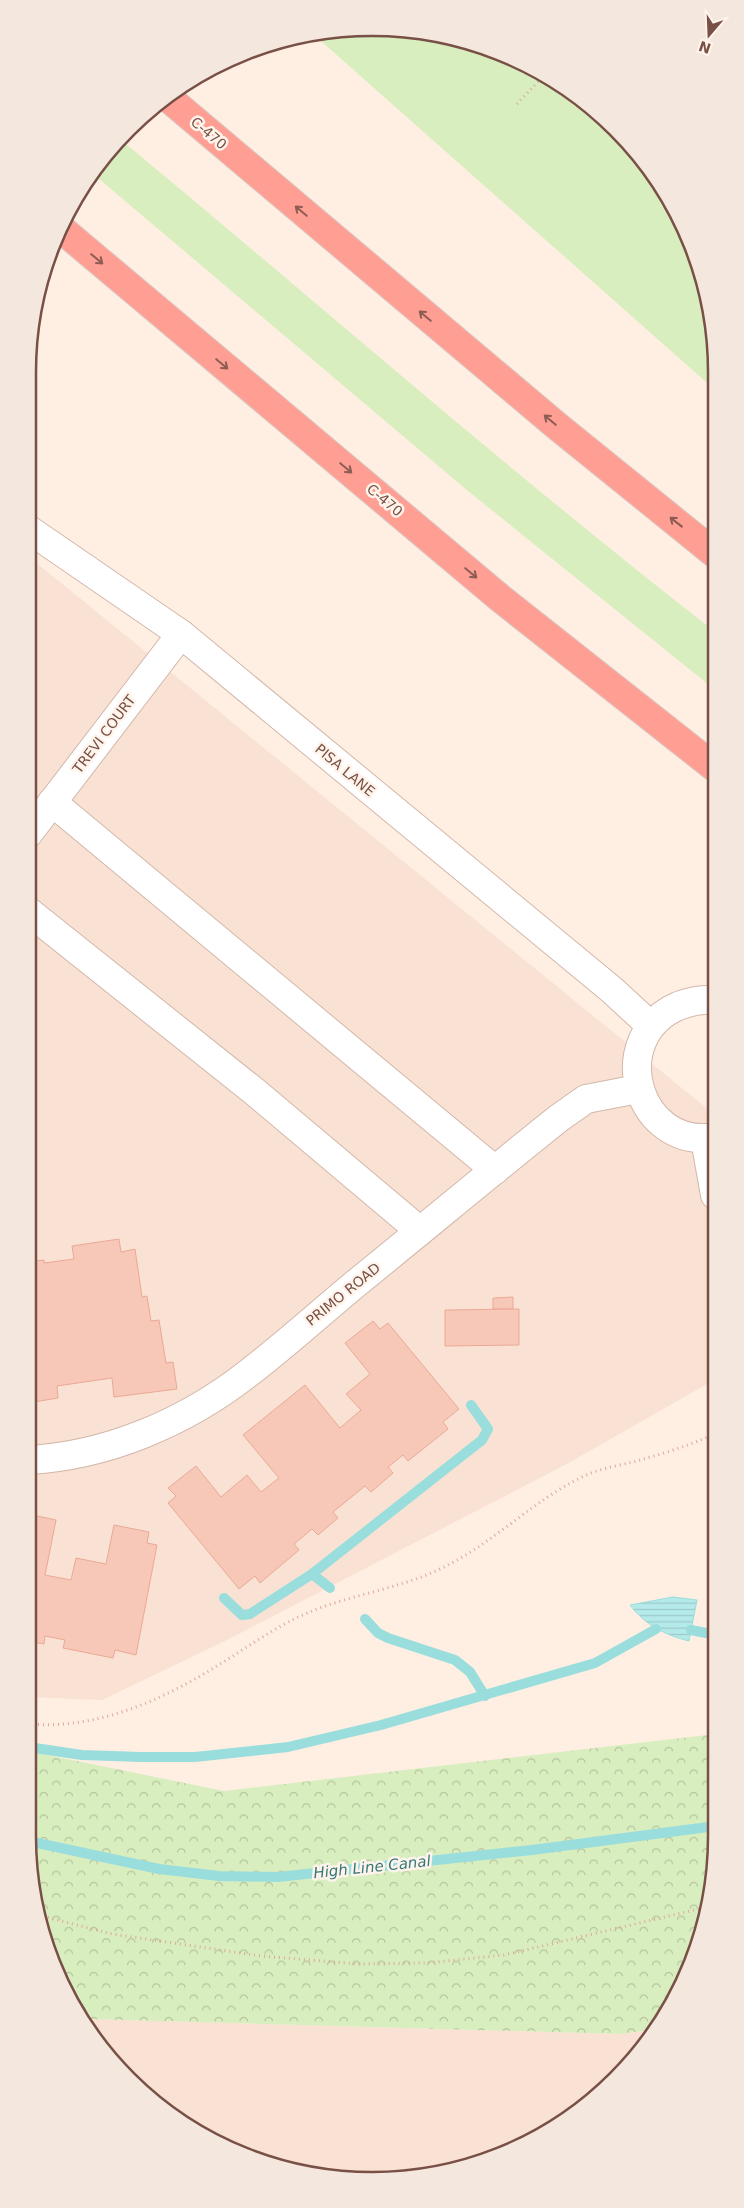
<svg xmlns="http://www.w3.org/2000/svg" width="744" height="2208" font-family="'DejaVu Sans',sans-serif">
	<defs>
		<pattern id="forest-crowns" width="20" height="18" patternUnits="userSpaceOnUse" patternTransform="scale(1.25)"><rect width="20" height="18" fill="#d9eebf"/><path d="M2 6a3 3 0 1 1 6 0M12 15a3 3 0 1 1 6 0" fill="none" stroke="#b5c39d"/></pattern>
		<pattern id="water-rules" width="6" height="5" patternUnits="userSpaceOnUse" patternTransform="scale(1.25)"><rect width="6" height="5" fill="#b5eaea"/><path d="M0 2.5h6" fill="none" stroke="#9fcaca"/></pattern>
	</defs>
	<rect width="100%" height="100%" fill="#feefe2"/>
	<!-- residential -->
	<g fill="#f9e2d3">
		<polygon points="28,556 715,1115 716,1379 565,1465 225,1641 102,1700 28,1697"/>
		<polygon points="86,2019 621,2034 657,2029 615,2080 564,2122 461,2169 394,2180 327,2178 219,2145 162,2109 113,2063"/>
	</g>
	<!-- green -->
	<g fill="#d9eebf">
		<polygon points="394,28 461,39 544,74 631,145 690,240 714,327 714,389 313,34 327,30"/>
		<path d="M120,139c198,164 391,334 594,492v58l-246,-198 -376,-318 7,-10z"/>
	</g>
	<!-- forest -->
	<polygon fill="url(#forest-crowns)" points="716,1734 716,1836 705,1925 657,2029 621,2034 86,2019 54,1968 34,1903 28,1836 28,1751 224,1791"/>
	<!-- water -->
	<path fill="url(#water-rules)" stroke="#9adddd" d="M673,1597l24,3 -8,41c-24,-6 -44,-16 -59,-36z"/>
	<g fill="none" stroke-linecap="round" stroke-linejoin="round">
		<!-- stream -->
		<g stroke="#9adddd" stroke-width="10">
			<polyline points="312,1574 330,1588"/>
			<polyline points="224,1598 242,1615 250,1614 312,1574 482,1440 488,1429 471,1405"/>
			<polyline points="365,1619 378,1633 388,1638 455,1660 470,1672 485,1696"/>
			<polyline points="691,1630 716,1635"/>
			<polyline points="28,1747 82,1755 141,1757 195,1757 288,1747 381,1725 595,1663 656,1629"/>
			<polyline points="28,1841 159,1869 219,1876 278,1877 532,1850 716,1826"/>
		</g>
	</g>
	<!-- building -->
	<g fill="#f7c7b7" stroke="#eba996">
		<polygon points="119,1239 121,1252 135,1249 142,1297 147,1296 151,1321 159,1320 166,1363 173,1362 177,1389 114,1397 112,1378 57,1386 58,1398 28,1403 28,1262 44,1260 44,1263 74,1259 72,1246"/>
		<polygon points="513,1297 513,1309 493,1309 493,1298"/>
		<polygon points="519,1309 519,1345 445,1346 445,1310"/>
		<polygon points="373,1321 380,1329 388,1323 459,1409 443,1422 448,1429 408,1461 403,1455 388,1467 393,1473 371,1492 365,1486 333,1512 338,1518 318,1535 312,1529 294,1544 299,1550 260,1583 255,1576 239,1589 168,1503 176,1496 168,1488 196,1466 221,1497 247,1475 261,1492 279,1478 243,1435 305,1385 340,1428 361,1410 346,1394 370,1374 345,1343"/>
		<polygon points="28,1514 56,1520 45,1575 71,1580 76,1558 106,1564 114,1525 149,1532 147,1543 157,1545 136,1655 115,1650 113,1658 63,1648 65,1640 45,1636 44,1644 28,1641"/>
	</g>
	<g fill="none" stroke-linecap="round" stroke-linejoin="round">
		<!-- minor casing -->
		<g stroke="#d3b7aa" stroke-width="30">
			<g id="minor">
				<polyline points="28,529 181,634 612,990 651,1026"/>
				<polyline points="52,802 495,1170"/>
				<polyline points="28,834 181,634"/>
				<polyline points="28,911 255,1092 420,1231"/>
				<path d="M715,1001c-12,-3 -26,1 -37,5 -73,32 -41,144 37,131"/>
				<polyline points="705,1139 715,1195"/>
				<path d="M28,1460c78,-4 156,-37 218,-85 37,-28 72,-60 108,-90 68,-55 136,-112 205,-167l27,-19 52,-10"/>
			</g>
		</g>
		<!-- highway casing -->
		<g stroke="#d9cecb" stroke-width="30">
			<g id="highway">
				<polyline points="167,97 557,426 714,553"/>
				<polyline points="60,228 500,598 714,767"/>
			</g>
		</g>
		<!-- path -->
		<g stroke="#dca99a" stroke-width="3" stroke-dasharray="1 4" stroke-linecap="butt">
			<polyline points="517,104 545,74"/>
			<path d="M28,1724c69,6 135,-24 192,-60 28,-17 55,-37 85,-50 45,-20 97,-25 141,-48 48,-24 87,-65 136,-89 16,-8 34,-11 51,-15 28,-8 57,-16 83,-29"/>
			<polyline points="38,1915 112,1934 261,1956 359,1964 427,1963 504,1955 707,1907"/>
		</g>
		<!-- minor -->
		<use href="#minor" stroke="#fff" stroke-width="28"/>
		<!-- highway -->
		<use href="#highway" stroke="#ff9e93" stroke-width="28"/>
	</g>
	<!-- one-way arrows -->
	<defs><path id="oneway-shaft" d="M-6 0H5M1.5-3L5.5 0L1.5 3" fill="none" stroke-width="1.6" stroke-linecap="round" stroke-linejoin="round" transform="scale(1.25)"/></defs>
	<g stroke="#8d5c52">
		<use href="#oneway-shaft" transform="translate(301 211) rotate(-140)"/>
		<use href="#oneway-shaft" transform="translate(97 259) rotate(40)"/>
		<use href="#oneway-shaft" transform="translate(425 316) rotate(-140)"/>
		<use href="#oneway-shaft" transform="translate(222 364) rotate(40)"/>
		<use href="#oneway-shaft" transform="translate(550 420) rotate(-140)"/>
		<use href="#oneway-shaft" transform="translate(346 468) rotate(40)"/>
		<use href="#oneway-shaft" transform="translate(676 522) rotate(-142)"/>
		<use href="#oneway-shaft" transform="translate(471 573) rotate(40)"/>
	</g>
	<g text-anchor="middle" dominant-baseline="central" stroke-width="5" stroke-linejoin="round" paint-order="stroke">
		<!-- street labels -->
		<g font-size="14" fill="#795046" stroke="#fff4eb">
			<text transform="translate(209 133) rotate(40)">C-470</text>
			<text transform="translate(385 500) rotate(40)">C-470</text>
			<text transform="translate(104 734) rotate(-53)">TREVI COURT</text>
			<text transform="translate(345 770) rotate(40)">PISA LANE</text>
			<text transform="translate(343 1294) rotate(-39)">PRIMO ROAD</text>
		</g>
		<!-- water labels -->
		<g font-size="15" font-style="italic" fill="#357879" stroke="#fff4eb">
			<text transform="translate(372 1867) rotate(-6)">High Line Canal</text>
		</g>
	</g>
	<!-- crop -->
	<path d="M0 0H744V2208H0ZM372 36H372A336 336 0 0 1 708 372V1836A336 336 0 0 1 372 2172H372A336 336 0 0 1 36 1836V372A336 336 0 0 1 372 36Z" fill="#f4e7de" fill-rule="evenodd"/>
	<path fill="none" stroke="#795046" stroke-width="2.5" d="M372 36H372A336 336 0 0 1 708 372V1836A336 336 0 0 1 372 2172H372A336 336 0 0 1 36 1836V372A336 336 0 0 1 372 36Z"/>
	<!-- north arrow -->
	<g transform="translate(709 35) rotate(199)" stroke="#fff4eb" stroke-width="4" paint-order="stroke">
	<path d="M0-4L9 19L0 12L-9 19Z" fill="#795046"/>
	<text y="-8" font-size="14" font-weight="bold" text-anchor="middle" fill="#795046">N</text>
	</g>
</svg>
